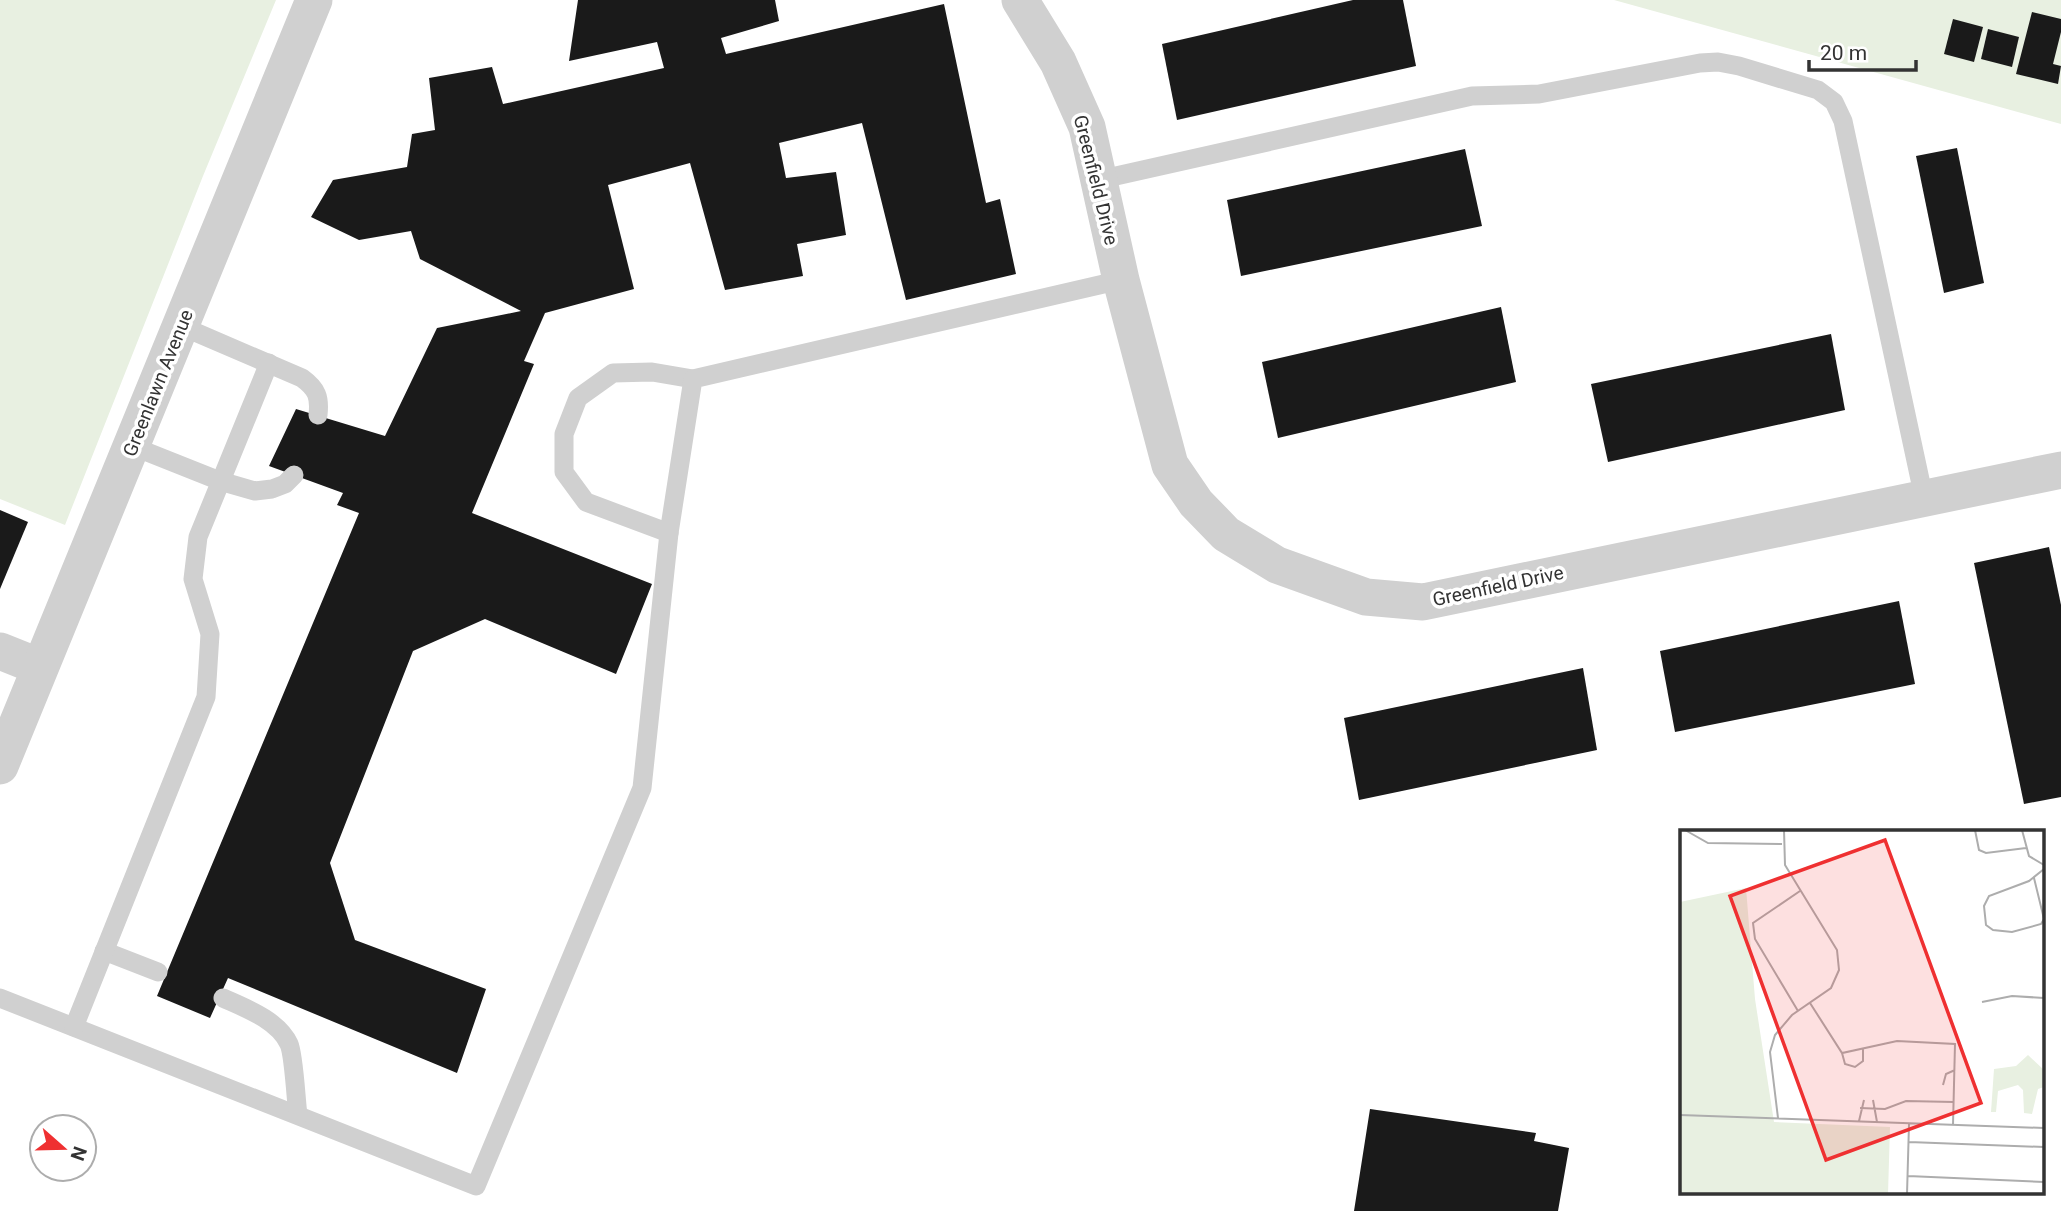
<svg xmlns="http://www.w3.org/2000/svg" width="2061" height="1211" font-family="Roboto,sans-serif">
	<rect width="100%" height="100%" fill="#fff"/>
	<!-- green -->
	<g fill="#e8f0e1">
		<polygon points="0,0 276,0 203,176 65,525 0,499"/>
		<polygon points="1614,0 2061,0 2061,124"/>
	</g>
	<!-- building -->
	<g fill="#1a1a1a">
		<polygon points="578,0 775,0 779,21 721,38 726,54 944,4 986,203 1000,199 1016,274 906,300 862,123 779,143 786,178 836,172 846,235 797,244 803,276 725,290 690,163 608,185 634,289 545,313 524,361 534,364 472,513 652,584 616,674 485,619 413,651 330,863 355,940 486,989 457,1073 228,978 210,1018 157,996 359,513 337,505 343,493 269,466 296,409 385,436 437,328 521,311 420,259 411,231 359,240 311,217 333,180 407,167 412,134 435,130 429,78 492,67 503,104 664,68 657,42 569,61"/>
		<polygon points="1353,0 1403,0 1416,66 1177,120 1162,44"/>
		<polygon points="2032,12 2061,19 2061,32 2053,64 2061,66 2058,84 2016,74"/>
		<polygon points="1953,19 1983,27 1974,62 1944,54"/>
		<polygon points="1988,29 2019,37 2012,67 1981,59"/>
		<polygon points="1957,148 1984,283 1944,293 1916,156"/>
		<polygon points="1465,149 1482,226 1241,276 1227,200"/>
		<polygon points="1501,307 1516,382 1278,438 1262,362"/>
		<polygon points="1831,334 1845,410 1608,462 1591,384"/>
		<polygon points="0,510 28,522 0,589"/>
		<polygon points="2049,547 2061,605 2061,797 2024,804 1974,563"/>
		<polygon points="1899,601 1915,684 1675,732 1660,651"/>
		<polygon points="1583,668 1597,750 1359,800 1344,718"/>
		<polygon points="1370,1109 1536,1133 1534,1141 1569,1148 1558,1211 1354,1211"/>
	</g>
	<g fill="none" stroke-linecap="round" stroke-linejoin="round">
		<!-- service -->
		<g stroke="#d0d0d0" stroke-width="19">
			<polyline points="1098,180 1472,96 1539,94 1700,63 1718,62 1739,66 1818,90 1834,102 1843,121 1924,498"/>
			<path d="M181,326l121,52c15,11 18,19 16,37"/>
			<polyline points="132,446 220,481 255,491 272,489 285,484 294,475"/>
			<polyline points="669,533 586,502 564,472 564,434 578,398 613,373 652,372 693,379"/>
			<polyline points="104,951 158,972"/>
			<polyline points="0,998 476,1186 642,788 669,533 693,379 1121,280"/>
			<path d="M223,998c22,10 55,22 66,46 5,11 7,57 9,71"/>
			<polyline points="74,1027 206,697 210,634 193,579 198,537 269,363"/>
		</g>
		<!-- minor -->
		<g stroke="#d0d0d0" stroke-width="37">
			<polyline points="1020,0 1058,62 1087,127 1121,280 1170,465 1196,503 1226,534 1277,565 1366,597 1423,602 2061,470"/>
			<polyline points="0,651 40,667"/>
			<polyline points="0,766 314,0"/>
		</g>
	</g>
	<g text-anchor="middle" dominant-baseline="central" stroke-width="7" stroke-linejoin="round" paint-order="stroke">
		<!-- street labels -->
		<g font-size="19" fill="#333" stroke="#fff">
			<text transform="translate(1096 180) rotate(76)">Greenfield Drive</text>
			<text transform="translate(158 383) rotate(-68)">Greenlawn Avenue</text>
			<text transform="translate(1498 586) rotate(-12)">Greenfield Drive</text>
		</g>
	</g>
	<!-- overview -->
	<g transform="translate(1680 830)">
		<rect width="364" height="364" fill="#fff"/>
		<path d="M66,58l9,111 19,123 116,5 -2,67h-208v-292zM348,225l16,15v17l-6,2 -6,25 -8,-1 -1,-23 -5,-5 -20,6 -2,21h-5l3,-43 22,-3z" fill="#e8f0e1"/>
		<path fill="none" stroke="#adadad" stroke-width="2" d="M5,0l23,13 74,1M295,0l4,20 7,3 40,-5M342,0l7,26 15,9M354,48l10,41 -3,5 -29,8 -19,-2 -7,-5 -2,-19 5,-10 40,-15 15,-12M302,172l30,-6 32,2M130,173l32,50 55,-12 58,3 -2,81M118,181l-43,-72 -2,-16 47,-32M162,223l3,11 10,3 8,-6v-12M263,255l3,-11 9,-4M193,270l4,22M180,278l25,1 21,-8 48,1M0,285l364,13M98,288l-8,-66 5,-17 17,-20 39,-27 8,-18 -2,-20 -52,-85 -1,-35M179,291l5,-21M229,312l135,5M228,346l136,6M227,364l2,-70"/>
		<path fill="#ef3031" fill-opacity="0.15" stroke="#ef3031" stroke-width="3.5" d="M205,10l96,263 -155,57 -96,-264z"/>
		<rect width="364" height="364" fill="none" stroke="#333" stroke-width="3.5"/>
	</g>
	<!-- north arrow -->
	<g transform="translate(63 1148) rotate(110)"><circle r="33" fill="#ffffff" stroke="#adadad" stroke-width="2"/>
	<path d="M0-5L12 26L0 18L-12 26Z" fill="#ef3031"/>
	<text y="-10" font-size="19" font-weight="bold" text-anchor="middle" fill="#333333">N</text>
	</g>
	<!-- scale -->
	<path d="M1809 60v10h107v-10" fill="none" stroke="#333333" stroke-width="3.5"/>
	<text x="1820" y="60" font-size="21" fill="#333333" stroke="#ffffff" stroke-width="5" paint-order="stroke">20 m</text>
</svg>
